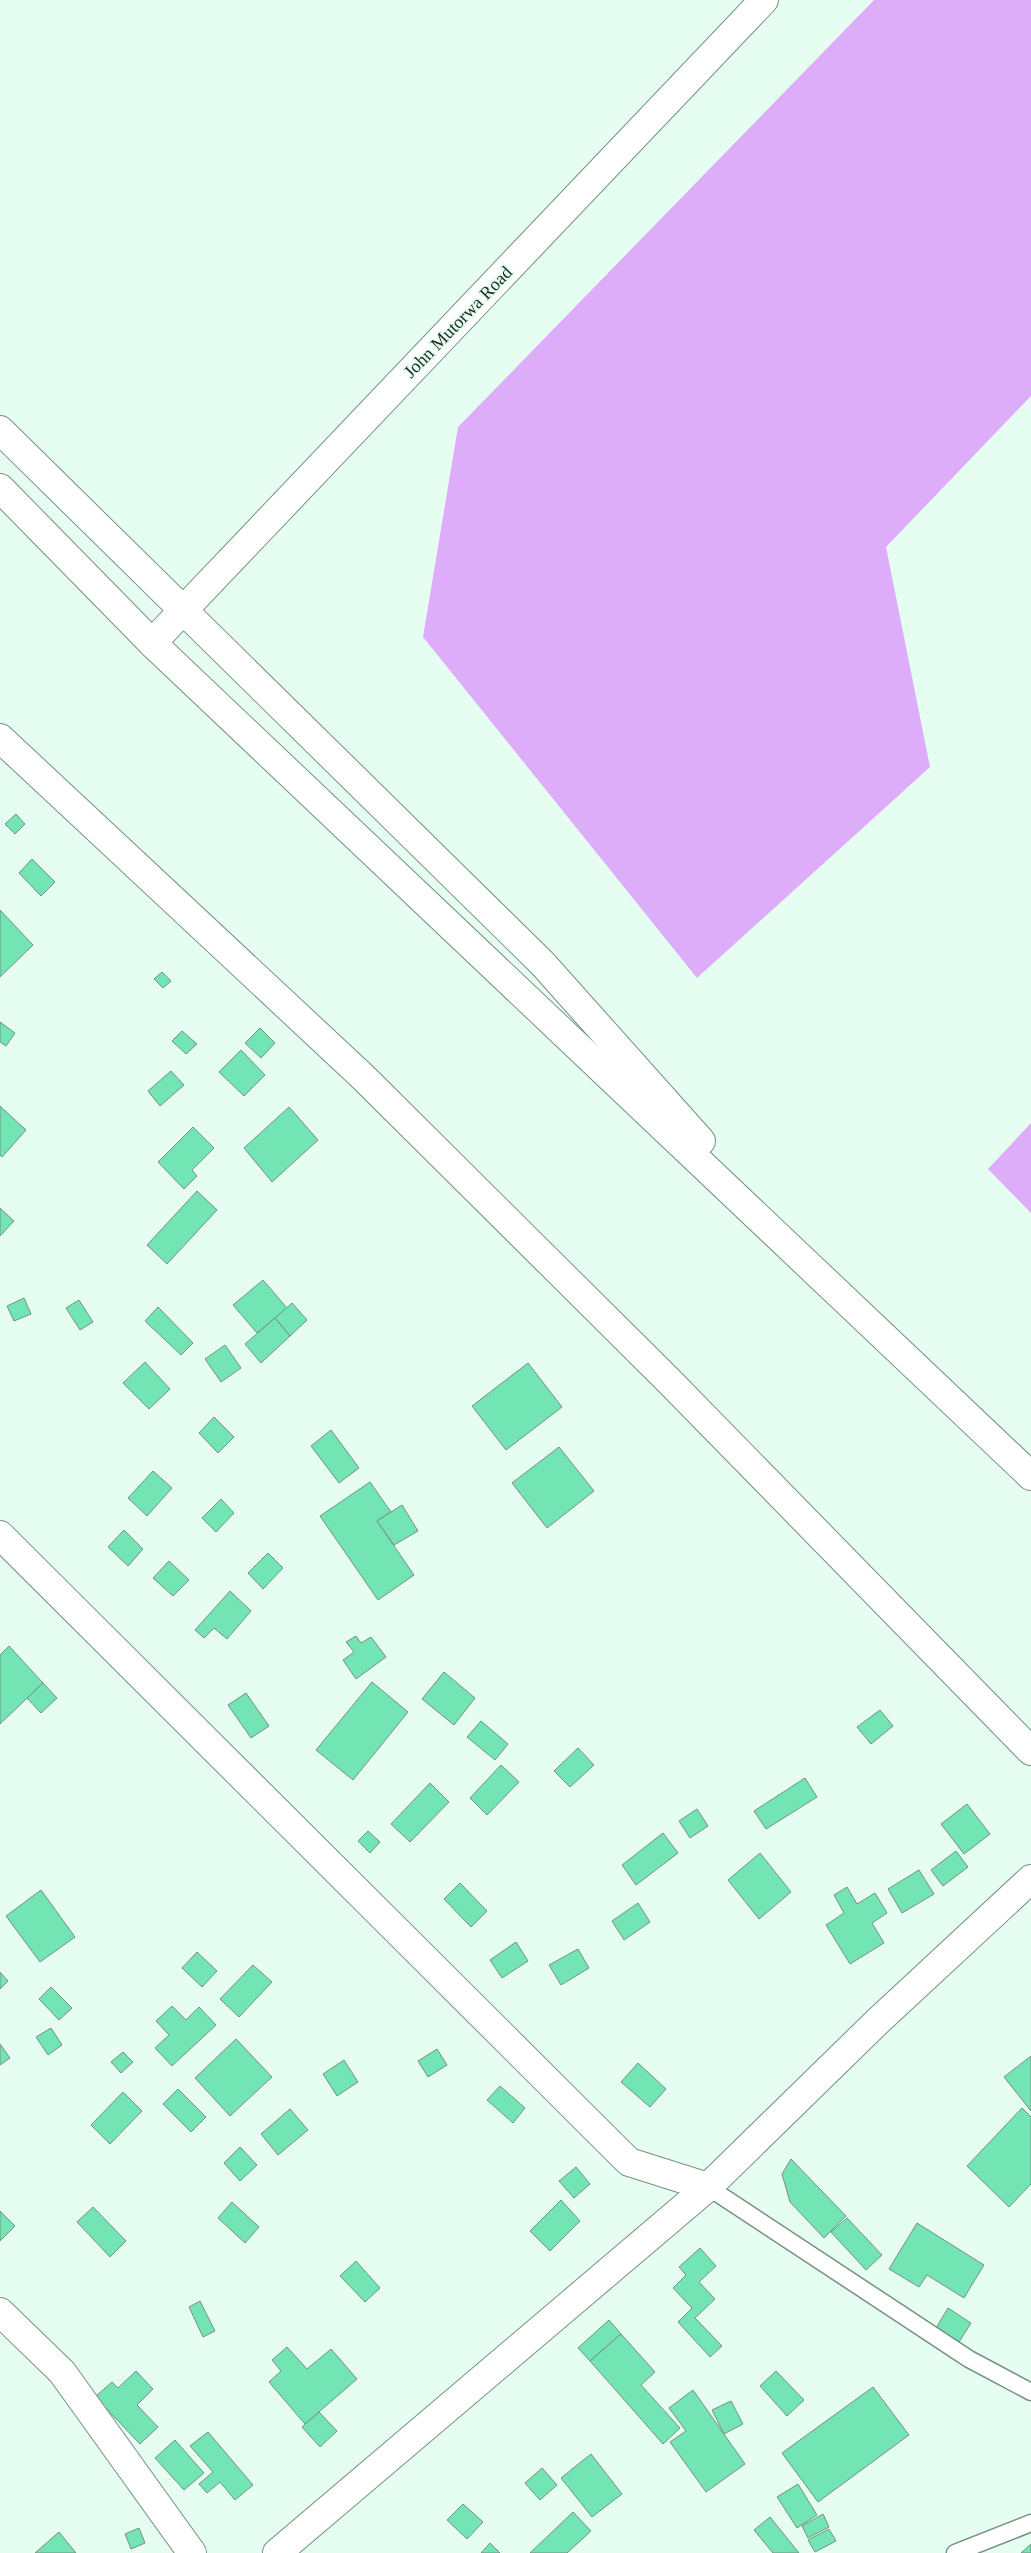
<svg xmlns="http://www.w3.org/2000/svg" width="1031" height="2553" font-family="Georgia,serif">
	<rect width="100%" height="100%" fill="#e5fef1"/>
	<!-- green -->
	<g fill="#ddadfa">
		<polygon points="874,0 1031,0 1031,396 886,547 930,767 697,978 423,637 458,427"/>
		<polygon points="1031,1123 1031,1213 988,1169"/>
	</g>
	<!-- building -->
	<g fill="#73e4b3" stroke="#759183">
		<polygon points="16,814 25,824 15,834 5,824"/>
		<polygon points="32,859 55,882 41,896 19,873"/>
		<polygon points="0,910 33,945 0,977"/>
		<polygon points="162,972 171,981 163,988 154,979"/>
		<polygon points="0,1022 15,1033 6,1046 0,1042"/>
		<polygon points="260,1028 275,1043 261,1058 245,1043"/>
		<polygon points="182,1031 197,1044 186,1054 172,1041"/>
		<polygon points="241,1050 265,1075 244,1096 219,1072"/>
		<polygon points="171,1071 184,1085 160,1106 148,1091"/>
		<polygon points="0,1106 26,1130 2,1157 0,1155"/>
		<polygon points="289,1107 318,1140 272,1182 244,1148"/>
		<polygon points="193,1127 214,1148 192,1170 197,1176 184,1189 158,1162"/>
		<polygon points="197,1191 217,1210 167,1264 147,1245"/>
		<polygon points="0,1208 14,1221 0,1236"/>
		<polygon points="263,1280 287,1308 257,1333 233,1305"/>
		<polygon points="24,1298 31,1314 14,1321 7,1306"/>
		<polygon points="79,1300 93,1322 80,1330 66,1308"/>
		<polygon points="292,1303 307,1320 290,1336 275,1318"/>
		<polygon points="158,1307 193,1343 181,1355 145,1321"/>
		<polygon points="275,1318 290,1336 261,1363 245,1344"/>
		<polygon points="225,1345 241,1368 221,1382 205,1359"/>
		<polygon points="145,1362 170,1389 149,1409 123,1383"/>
		<polygon points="528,1363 562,1407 506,1450 472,1406"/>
		<polygon points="214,1417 234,1437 218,1453 199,1433"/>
		<polygon points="331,1430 359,1468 339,1483 311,1446"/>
		<polygon points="559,1447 594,1491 547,1528 512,1483"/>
		<polygon points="153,1471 172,1488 147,1516 128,1498"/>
		<polygon points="370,1482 391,1512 377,1521 414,1575 378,1600 320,1516"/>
		<polygon points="221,1499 234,1513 216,1532 202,1518"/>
		<polygon points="402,1505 418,1531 394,1545 377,1521"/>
		<polygon points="124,1530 143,1549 128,1566 108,1547"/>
		<polygon points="268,1553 283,1568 263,1589 248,1573"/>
		<polygon points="169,1561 189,1580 173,1596 153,1578"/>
		<polygon points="230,1591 251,1611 227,1639 214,1628 204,1638 195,1630"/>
		<polygon points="356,1636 361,1643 371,1637 386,1657 356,1679 343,1660 354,1652 346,1642"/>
		<polygon points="9,1646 43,1683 0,1724 0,1655"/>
		<polygon points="444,1672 475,1698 454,1725 422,1699"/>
		<polygon points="372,1682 408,1712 353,1780 316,1750"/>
		<polygon points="43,1683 57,1698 41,1713 27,1698"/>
		<polygon points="246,1693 269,1726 251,1738 228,1705"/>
		<polygon points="880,1710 893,1726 871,1744 857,1727"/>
		<polygon points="481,1721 508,1744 495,1760 467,1737"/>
		<polygon points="578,1748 594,1765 570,1787 554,1771"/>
		<polygon points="501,1765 519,1782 487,1815 470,1798"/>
		<polygon points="805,1778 817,1797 766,1829 754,1811"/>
		<polygon points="430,1783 449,1802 410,1842 391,1824"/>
		<polygon points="967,1804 990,1834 964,1854 941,1824"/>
		<polygon points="697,1809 708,1826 690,1838 679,1821"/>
		<polygon points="368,1831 380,1842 370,1853 358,1841"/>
		<polygon points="663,1833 678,1853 636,1885 622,1865"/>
		<polygon points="956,1851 968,1867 943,1886 931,1870"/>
		<polygon points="760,1853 791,1892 759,1919 728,1880"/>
		<polygon points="919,1870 934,1894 902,1913 888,1889"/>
		<polygon points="460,1883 487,1911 471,1927 444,1899"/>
		<polygon points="847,1887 857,1904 875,1893 887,1913 872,1923 884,1943 850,1964 826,1925 844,1913 834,1895"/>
		<polygon points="41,1890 75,1937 40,1962 6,1916"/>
		<polygon points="638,1903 650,1922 624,1940 612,1921"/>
		<polygon points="516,1942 528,1961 502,1978 490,1960"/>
		<polygon points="578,1949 589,1968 561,1985 549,1965"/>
		<polygon points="197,1952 217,1971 202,1987 182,1968"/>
		<polygon points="253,1965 272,1982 239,2017 220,1999"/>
		<polygon points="0,1972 8,1981 0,1989"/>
		<polygon points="51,1987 72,2008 59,2020 39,1999"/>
		<polygon points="172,2006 186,2020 199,2007 216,2025 172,2066 155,2048 169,2035 156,2021"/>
		<polygon points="51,2028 62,2045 48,2055 36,2037"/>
		<polygon points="236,2039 272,2077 230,2116 195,2078"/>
		<polygon points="0,2044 10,2058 0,2065"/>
		<polygon points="437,2049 447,2065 428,2077 418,2061"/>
		<polygon points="123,2052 133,2062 121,2073 111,2062"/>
		<polygon points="1031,2056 1031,2111 1004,2077"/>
		<polygon points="344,2060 358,2082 337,2096 323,2074"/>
		<polygon points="638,2063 666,2089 650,2107 621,2082"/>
		<polygon points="500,2086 525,2108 513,2123 487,2100"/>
		<polygon points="178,2089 206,2117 191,2132 163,2104"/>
		<polygon points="123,2092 142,2111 110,2144 91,2125"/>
		<polygon points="1022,2108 1031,2117 1031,2184 1009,2207 967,2166"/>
		<polygon points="290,2109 308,2130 278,2155 261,2134"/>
		<polygon points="240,2147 257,2165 240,2181 224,2163"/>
		<polygon points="791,2159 846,2216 824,2238 790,2202 782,2174"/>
		<polygon points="576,2167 590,2184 574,2198 559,2181"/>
		<polygon points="561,2200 580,2221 550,2251 530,2231"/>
		<polygon points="232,2202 259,2227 245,2243 218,2218"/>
		<polygon points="93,2207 126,2241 110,2257 77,2222"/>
		<polygon points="0,2211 15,2226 0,2241"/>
		<polygon points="847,2218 882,2255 866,2270 831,2232"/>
		<polygon points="917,2223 984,2265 964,2298 927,2275 919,2287 889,2269"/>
		<polygon points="700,2248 716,2266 699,2282 715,2299 695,2318 722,2346 710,2357 678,2322 692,2308 673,2288 686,2275 679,2267"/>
		<polygon points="356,2261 380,2288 365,2302 340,2276"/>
		<polygon points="200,2301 215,2331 203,2337 189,2307"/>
		<polygon points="948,2308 971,2323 959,2342 936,2328"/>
		<polygon points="609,2320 621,2334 590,2361 578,2348"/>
		<polygon points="621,2334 655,2372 641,2385 680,2428 663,2444 590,2361"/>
		<polygon points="287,2347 307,2369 331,2349 357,2379 305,2424 269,2382 281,2371 272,2360"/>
		<polygon points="136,2371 153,2389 137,2405 158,2427 140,2444 95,2397 112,2382 118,2388"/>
		<polygon points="776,2371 804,2400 787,2416 760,2386"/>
		<polygon points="873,2387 909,2435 818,2502 782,2453"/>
		<polygon points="693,2390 745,2464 706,2492 670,2442 686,2431 669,2408"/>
		<polygon points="731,2401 743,2424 724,2434 712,2410"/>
		<polygon points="319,2412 337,2431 320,2447 302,2427"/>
		<polygon points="208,2432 253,2485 235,2500 220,2482 207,2493 199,2484 213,2472 190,2446"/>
		<polygon points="175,2440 204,2473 184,2490 155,2458"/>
		<polygon points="591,2454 622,2494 592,2517 561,2478"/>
		<polygon points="542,2468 557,2485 540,2500 525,2483"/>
		<polygon points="798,2484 817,2515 797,2528 777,2497"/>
		<polygon points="463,2504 483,2522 467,2539 447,2520"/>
		<polygon points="573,2512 591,2531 567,2553 530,2553"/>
		<polygon points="823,2514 829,2527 808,2538 802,2526"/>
		<polygon points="770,2517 799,2553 773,2553 754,2530"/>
		<polygon points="139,2528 145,2543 131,2549 125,2534"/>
		<polygon points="829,2529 836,2541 815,2552 808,2540"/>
		<polygon points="59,2532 76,2553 35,2553"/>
		<polygon points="490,2543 500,2553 481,2553"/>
		<polygon points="1031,2544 1031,2553 1021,2553"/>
	</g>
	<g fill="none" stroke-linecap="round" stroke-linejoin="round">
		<!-- lane casing -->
		<g stroke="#759183" stroke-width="19">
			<g id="lane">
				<polyline points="708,2187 969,2359 1031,2392"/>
				<polyline points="955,2553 1031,2523"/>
			</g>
		</g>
		<!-- street casing -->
		<g stroke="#759183" stroke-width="30">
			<g id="street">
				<polyline points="0,738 363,1077 669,1381 1031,1751"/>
				<polyline points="0,1535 629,2162 708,2187"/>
				<polyline points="0,2312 62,2372 192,2553"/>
				<polyline points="277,2553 708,2187 878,2021 1031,1879"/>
			</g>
		</g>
		<!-- secondary casing -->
		<g stroke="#759183" stroke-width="30">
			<polyline id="secondary" points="152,643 764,0"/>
		</g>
		<!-- highway casing -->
		<g stroke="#759183" stroke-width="30">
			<g id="highway">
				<polyline points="0,430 543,964 701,1141"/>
				<polyline points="0,488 152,643 1031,1476"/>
			</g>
		</g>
		<!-- lane -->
		<use href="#lane" stroke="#fff" stroke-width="16"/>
		<!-- street -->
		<use href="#street" stroke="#fff" stroke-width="28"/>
		<!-- secondary -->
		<use href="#secondary" stroke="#fff" stroke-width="28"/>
		<!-- highway -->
		<use href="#highway" stroke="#fff" stroke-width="28"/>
	</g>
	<g text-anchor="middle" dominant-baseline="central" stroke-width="4" stroke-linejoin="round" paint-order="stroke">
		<!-- street labels -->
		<g font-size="18" fill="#1f2a24" stroke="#e5fef1">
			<text transform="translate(458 322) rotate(-46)">John Mutorwa Road</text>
		</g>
	</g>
</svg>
